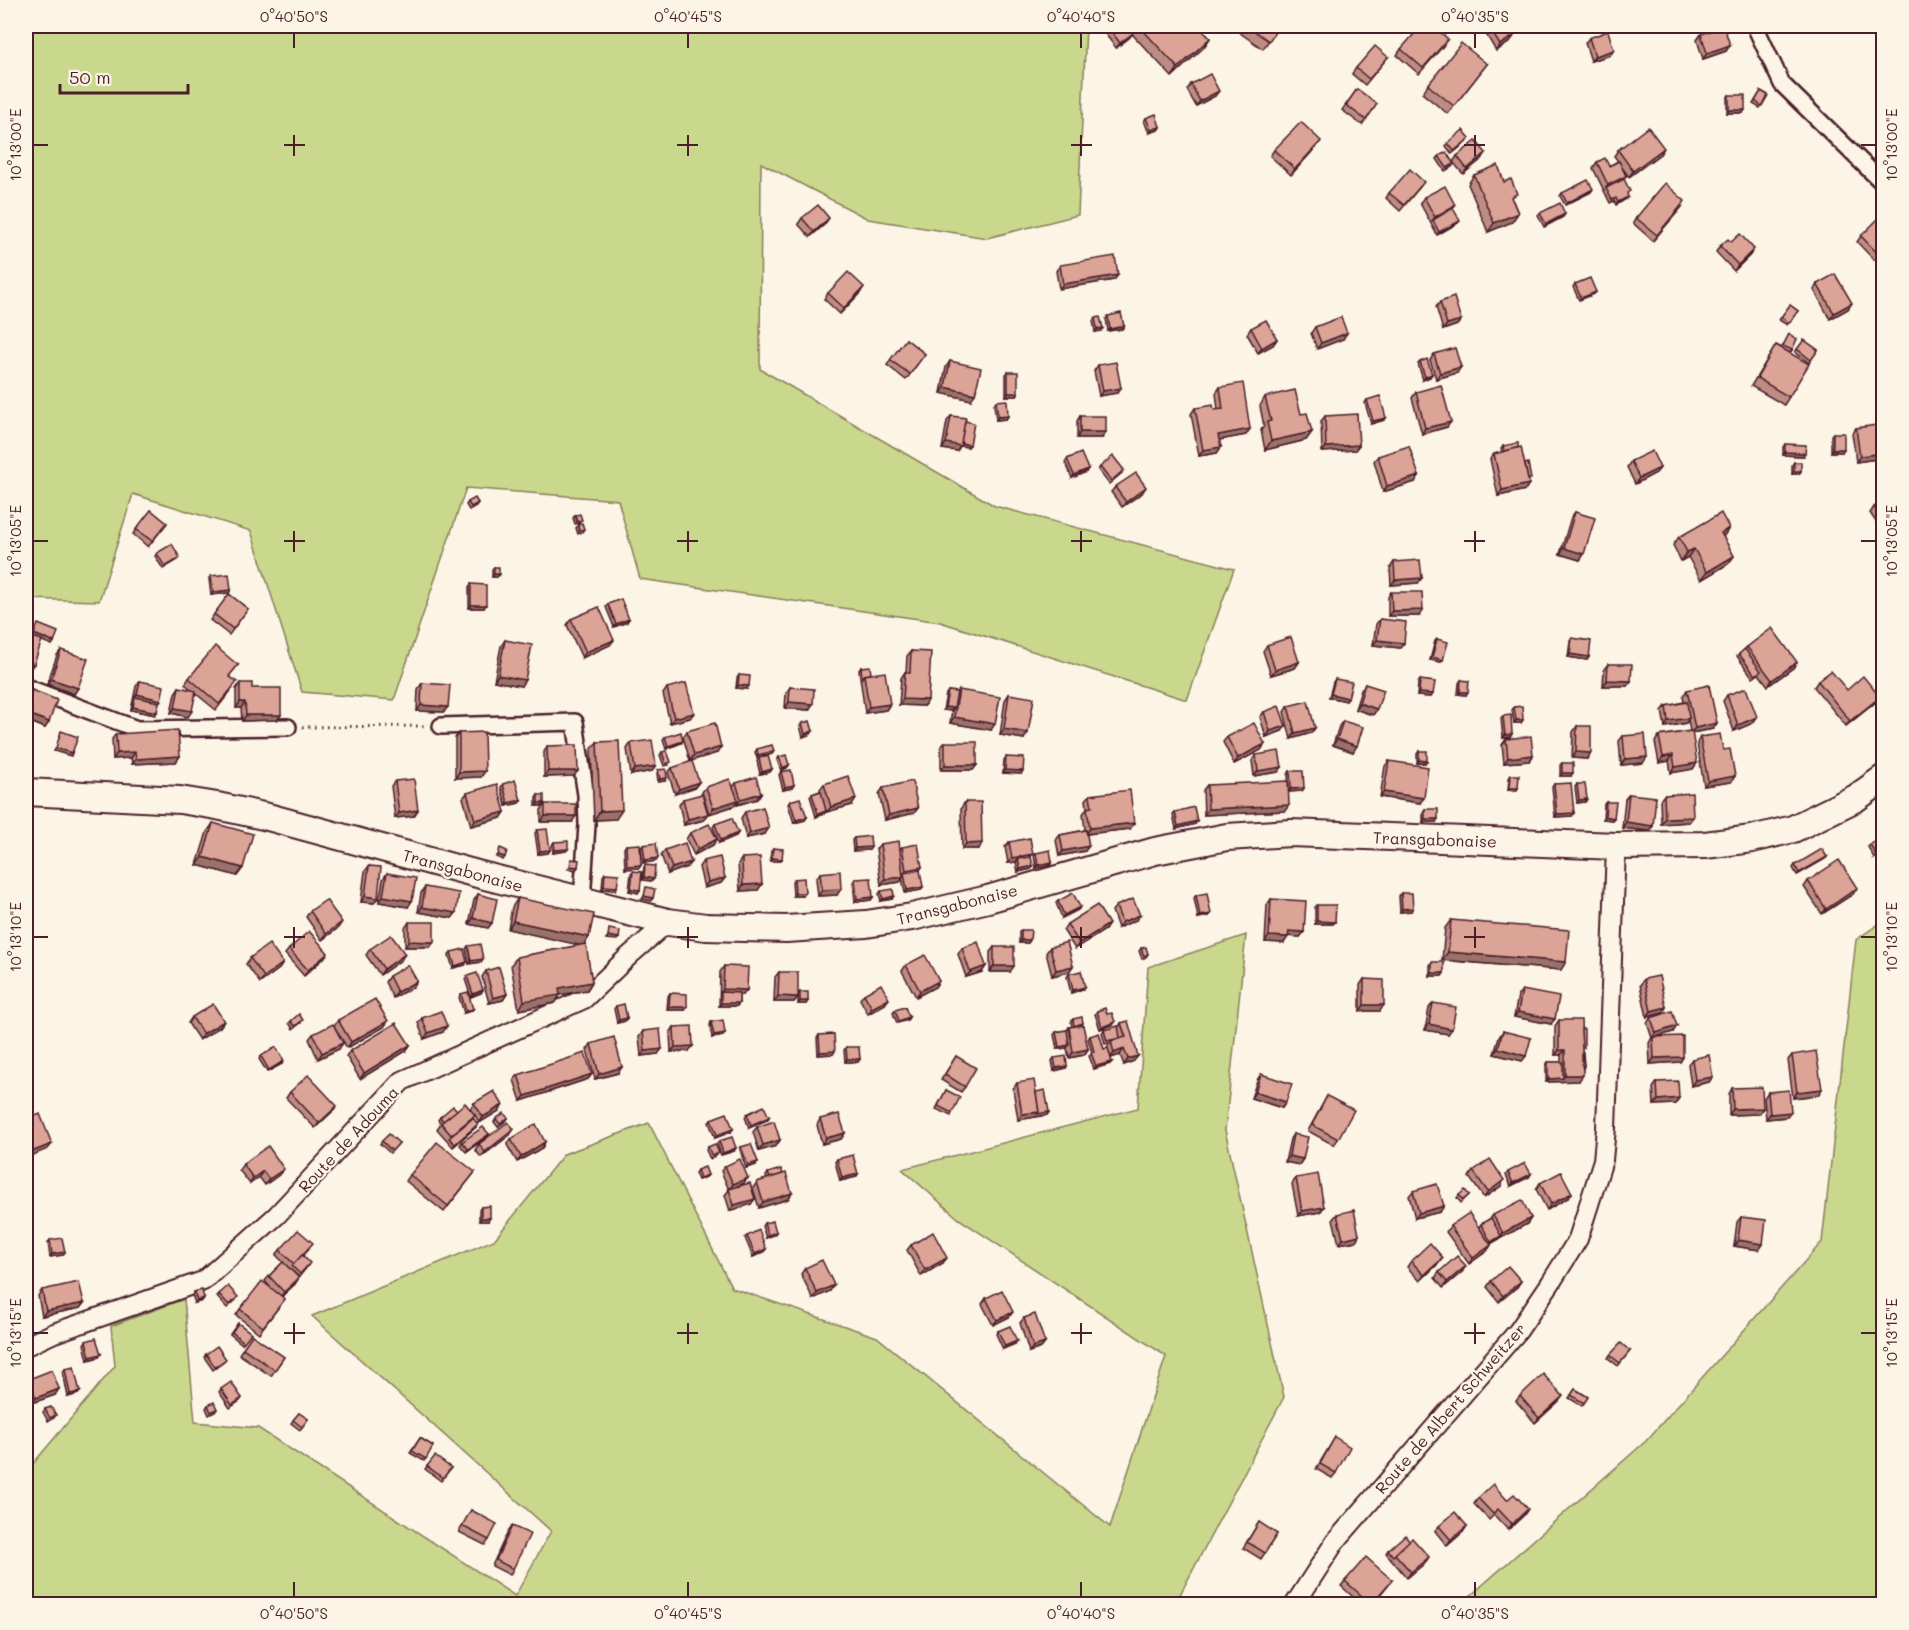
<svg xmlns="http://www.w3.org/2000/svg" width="1909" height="1630" font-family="Mali,sans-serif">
	<rect width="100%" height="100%" fill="#fcf5e5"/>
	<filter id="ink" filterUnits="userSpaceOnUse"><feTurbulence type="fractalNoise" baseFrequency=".0167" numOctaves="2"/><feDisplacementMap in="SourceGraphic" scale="12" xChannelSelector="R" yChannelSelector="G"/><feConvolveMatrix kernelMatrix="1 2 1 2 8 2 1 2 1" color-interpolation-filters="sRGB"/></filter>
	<g filter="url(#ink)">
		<!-- green -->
		<g fill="#c9d88c" stroke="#8a7c5c" stroke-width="1.5">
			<polygon points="26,26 1086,26 1078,215 987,238 868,219 761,163 760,369 995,506 1234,569 1187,700 940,622 640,579 618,500 466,488 394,700 302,692 251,531 133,494 99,601 26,599"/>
			<polygon points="1883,921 1883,1604 1461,1604 1646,1441 1822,1242 1856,940"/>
			<polygon points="1246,935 1225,1130 1284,1397 1175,1604 37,1604 26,1590 26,1472 115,1366 111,1326 184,1299 195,1422 258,1428 515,1596 551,1531 312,1316 494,1240 564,1154 649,1123 732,1288 877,1337 1110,1527 1166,1356 959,1219 902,1169 1138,1108 1148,967"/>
		</g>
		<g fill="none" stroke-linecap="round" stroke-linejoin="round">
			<!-- minor casing -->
			<g stroke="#4a1f2b" stroke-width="20">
				<g id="minor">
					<polyline points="1755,26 1782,84 1884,184"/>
					<polyline points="26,687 137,729 288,727"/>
					<polyline points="441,726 575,722 586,795 587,825 582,901"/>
				</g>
			</g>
			<!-- tertiary casing -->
			<g stroke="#4a1f2b" stroke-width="22">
				<g id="tertiary">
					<polyline points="26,1346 54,1333 203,1281 276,1216 402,1081 584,999 630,955 668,922"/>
					<polyline points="1295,1604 1335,1542 1518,1331 1550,1284 1578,1239 1603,1160 1606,1128 1616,846"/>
				</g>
			</g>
			<!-- trunk casing -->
			<g stroke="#4a1f2b" stroke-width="30">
				<polyline id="trunk" points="26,792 180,800 217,806 268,817 481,875 668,922 706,927 786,929 866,924 912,917 988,899 1155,851 1227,837 1291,833 1616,846 1705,845 1752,839 1793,829 1856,798 1884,778"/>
			</g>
			<!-- path -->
			<polyline stroke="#4a1f2b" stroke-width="3" stroke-dasharray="1.5 4.5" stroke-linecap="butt" points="302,727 428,726"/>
			<!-- minor -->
			<use href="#minor" stroke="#fcf5e5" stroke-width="15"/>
			<!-- tertiary -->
			<use href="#tertiary" stroke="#fcf5e5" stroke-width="18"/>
			<!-- trunk -->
			<use href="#trunk" stroke="#fcf5e5" stroke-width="26"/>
		</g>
		<!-- wall -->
		<g fill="#bd8c82" stroke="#4a1f2b" stroke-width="1.5">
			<polygon points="1099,26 1128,26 1130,28 1131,26 1198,26 1210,38 1204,47 1172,77 1132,34 1129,38 1116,48"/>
			<polygon points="1230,26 1279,26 1263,49"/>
			<polygon points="1486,26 1509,26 1510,42 1496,51 1483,29"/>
			<polygon points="1515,26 1527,26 1518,31"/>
			<polygon points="1701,34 1730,45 1726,51 1703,59 1697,40"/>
			<polygon points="1589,38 1614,50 1610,55 1591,61 1585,43"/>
			<polygon points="1444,45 1419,74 1397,55 1401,49"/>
			<polygon points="1388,57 1365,85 1352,74 1356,68"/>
			<polygon points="1487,64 1448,114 1422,93 1428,85"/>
			<polygon points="1191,84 1215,96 1196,106 1187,90"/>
			<polygon points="1357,89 1377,104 1362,125 1342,110"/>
			<polygon points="1761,91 1768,95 1760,108 1753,104"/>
			<polygon points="1729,95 1743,113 1727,113 1727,98"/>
			<polygon points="1146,118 1160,127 1158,130 1149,133 1144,121"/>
			<polygon points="1468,141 1452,154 1446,146 1448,143"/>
			<polygon points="1317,146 1291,175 1270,156 1274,150"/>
			<polygon points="1618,150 1660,154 1629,177 1621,166 1626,176 1624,179 1627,195 1626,199 1616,205 1614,201 1610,203 1593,168 1597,162 1609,166 1618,161 1614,156"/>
			<polygon points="1439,156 1454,164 1452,167 1445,171 1437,159"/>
			<polygon points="1457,156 1482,159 1463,174 1453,162"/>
			<polygon points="1474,175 1513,201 1518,213 1512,222 1488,232 1468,184"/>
			<polygon points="1420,187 1400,211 1386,198 1389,193"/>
			<polygon points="1591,192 1565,205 1560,196 1562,193"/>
			<polygon points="1424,197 1455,205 1453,208 1458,223 1437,235 1420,203"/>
			<polygon points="1682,207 1653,241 1633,223 1636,218"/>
			<polygon points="1540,213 1565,214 1563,217 1544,227 1538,215"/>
			<polygon points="802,218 825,224 810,237 798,224"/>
			<polygon points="1884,225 1884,251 1874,260 1857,242 1861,236"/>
			<polygon points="1720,246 1750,255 1734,271 1716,252"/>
			<polygon points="1060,265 1118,275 1114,280 1059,289 1056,271"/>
			<polygon points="1575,284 1596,292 1594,294 1579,300 1573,287"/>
			<polygon points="1817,284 1848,309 1830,319 1814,290"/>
			<polygon points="828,293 860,293 840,314 824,299"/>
			<polygon points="1440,302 1461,320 1457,325 1443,330 1436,307"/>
			<polygon points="1790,305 1798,311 1787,325 1779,320"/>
			<polygon points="1108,316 1124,326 1122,329 1108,331 1106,319"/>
			<polygon points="1095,318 1103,328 1101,331 1095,332 1093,321"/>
			<polygon points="1315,327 1343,339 1317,349 1311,333"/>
			<polygon points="1251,328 1277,339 1273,345 1258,353 1247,334"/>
			<polygon points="1789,334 1792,350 1790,353 1789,397 1784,405 1751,386 1776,345 1782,348"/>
			<polygon points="906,339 925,354 906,380 887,365"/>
			<polygon points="1804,340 1818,350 1809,363 1795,352"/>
			<polygon points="1434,354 1457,373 1436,379 1430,360"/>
			<polygon points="950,361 971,400 941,393 946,367"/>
			<polygon points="1420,362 1430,377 1423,380 1418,364"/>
			<polygon points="1098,365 1117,393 1099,396 1094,371"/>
			<polygon points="1008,372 1018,393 1017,396 1006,396 1006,374"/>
			<polygon points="1220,387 1246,435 1219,440 1221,447 1217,453 1199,456 1191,414 1195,408 1214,410 1218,410 1216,393"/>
			<polygon points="1416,392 1447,427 1422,434 1412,398"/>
			<polygon points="1265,397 1301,414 1312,432 1306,440 1265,450 1261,430 1264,426 1260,406"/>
			<polygon points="1367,400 1386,418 1384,420 1371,424 1365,403"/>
			<polygon points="996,401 1008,416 1006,419 996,420 994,404"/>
			<polygon points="951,416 965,421 968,447 960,446 957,451 942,449 947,421"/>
			<polygon points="1080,416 1102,438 1077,438 1077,421"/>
			<polygon points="1325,416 1359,445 1355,450 1322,452 1321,421"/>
			<polygon points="1884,426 1883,458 1856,462 1852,433 1856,428"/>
			<polygon points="1833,433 1842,452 1831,452 1831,435"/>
			<polygon points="1785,444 1803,456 1783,455 1783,447"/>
			<polygon points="1503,446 1529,481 1525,490 1498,496 1490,459 1494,454 1502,452 1501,449"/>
			<polygon points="1378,456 1415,482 1383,492 1374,461"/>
			<polygon points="1067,459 1086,472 1072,478 1065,462"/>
			<polygon points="1631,461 1660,468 1656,473 1635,484 1627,467"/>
			<polygon points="1794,462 1801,471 1799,474 1792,474 1792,465"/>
			<polygon points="1100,467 1122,473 1109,484 1098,470"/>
			<polygon points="1115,487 1142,493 1122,507 1111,492"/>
			<polygon points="1884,501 1884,534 1870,513 1874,507"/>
			<polygon points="468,502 478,503 476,506 469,510 466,505"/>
			<polygon points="151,510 167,523 148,547 133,534"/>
			<polygon points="1575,512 1584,554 1580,560 1560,554 1571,517"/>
			<polygon points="575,515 580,523 575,524 573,518"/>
			<polygon points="578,525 584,529 582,532 578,534 576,528"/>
			<polygon points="1729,528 1723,537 1734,556 1728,564 1701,580 1688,557 1681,561 1673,545 1679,537"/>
			<polygon points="157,553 178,560 163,569 155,556"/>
			<polygon points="1394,562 1418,583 1391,585 1390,568"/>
			<polygon points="494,567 499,574 497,577 492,577 492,569"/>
			<polygon points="211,576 229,593 211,595 209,579"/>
			<polygon points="471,584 484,608 469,608 469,587"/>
			<polygon points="1391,592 1419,616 1388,616 1388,597"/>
			<polygon points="229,594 248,609 229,635 210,620"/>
			<polygon points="608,604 627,622 614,627 606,607"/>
			<polygon points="571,619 610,645 582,658 567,625"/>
			<polygon points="1380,619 1404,643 1400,648 1373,645 1376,624"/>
			<polygon points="1572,638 1589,657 1587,660 1568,657 1570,641"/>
			<polygon points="1437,639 1443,660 1441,662 1430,660 1435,641"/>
			<polygon points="505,640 521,686 494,681 501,646"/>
			<polygon points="1267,645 1299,662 1295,668 1271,675 1263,651"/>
			<polygon points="1747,647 1793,668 1768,686 1759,674 1753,678 1737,656"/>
			<polygon points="61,650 78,688 74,694 47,684 57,655"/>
			<polygon points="911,651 928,700 924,706 899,705 901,678 905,672 906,673 907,656"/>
			<polygon points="1608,664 1631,681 1627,686 1603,686 1604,669"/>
			<polygon points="238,665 229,676 233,688 216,710 195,693 188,717 171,713 175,693 179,687 192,690 185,684 189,678"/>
			<polygon points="861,667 871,674 890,704 886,710 865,713 859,670"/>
			<polygon points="739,675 747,689 736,688 737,678"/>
			<polygon points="1335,679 1346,701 1329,697 1333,682"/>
			<polygon points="1420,680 1433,694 1431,697 1417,696 1418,683"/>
			<polygon points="1461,680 1466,695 1458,694 1459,683"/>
			<polygon points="140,681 157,712 155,715 131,710 136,686"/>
			<polygon points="1818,681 1847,690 1880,697 1876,702 1846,726 1814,687"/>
			<polygon points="240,683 252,688 277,720 242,721 241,708 236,708 236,689"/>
			<polygon points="422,683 444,712 417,711 418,689"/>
			<polygon points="1365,684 1377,709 1373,715 1355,709 1361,690"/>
			<polygon points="790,687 809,710 785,708 786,693"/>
			<polygon points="667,688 690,718 670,723 663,694"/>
			<polygon points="32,690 49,722 45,728 26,720 26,703 28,696"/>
			<polygon points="959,690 991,730 950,723 952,711 943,710 946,694 948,691 957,692"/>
			<polygon points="1687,690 1717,723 1713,729 1692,733 1693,769 1671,773 1669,761 1659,763 1655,742 1659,736 1690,731 1688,720 1686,723 1665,727 1662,711 1666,706 1684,702 1683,696"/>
			<polygon points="1009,694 1024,739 1000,735 1005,700"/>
			<polygon points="1727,695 1757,717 1753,723 1734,731 1723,701"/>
			<polygon points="1288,706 1315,728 1311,733 1291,739 1284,712"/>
			<polygon points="1514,707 1521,723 1514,723 1512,710"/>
			<polygon points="1264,712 1282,731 1266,737 1260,717"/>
			<polygon points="1503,716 1512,734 1510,737 1503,738 1501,719"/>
			<polygon points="1343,721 1353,752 1333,745 1339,726"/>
			<polygon points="802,723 811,734 803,737 800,726"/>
			<polygon points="1577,726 1587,759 1572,758 1573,732"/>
			<polygon points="687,731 717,753 690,761 683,737"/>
			<polygon points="459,733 485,771 481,777 455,778 455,738"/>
			<polygon points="116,734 180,756 176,762 132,764 131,758 113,759 112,739"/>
			<polygon points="1623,736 1643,763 1621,765 1619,741"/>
			<polygon points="665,737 681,743 666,749 663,740"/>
			<polygon points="1227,737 1265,744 1261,750 1234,764 1223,742"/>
			<polygon points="1700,737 1723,750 1735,776 1731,782 1704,786 1697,743"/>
			<polygon points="1506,739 1533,755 1529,761 1504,763 1502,745"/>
			<polygon points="597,742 616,819 594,820 591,750"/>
			<polygon points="945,742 977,765 973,770 941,770 941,747"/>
			<polygon points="631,743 656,766 652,771 631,775 627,749"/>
			<polygon points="547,746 574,776 544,777 544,752"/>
			<polygon points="757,749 774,751 772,754 757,758 755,752"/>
			<polygon points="1419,751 1425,763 1417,763 1417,754"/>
			<polygon points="662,752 669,765 664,766 660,755"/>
			<polygon points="1256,755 1282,767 1278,772 1254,776 1252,761"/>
			<polygon points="779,757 789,765 787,768 781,771 777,760"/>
			<polygon points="1006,757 1021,774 1003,773 1004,760"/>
			<polygon points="759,758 772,769 770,772 760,774 757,761"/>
			<polygon points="1389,761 1420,803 1380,797 1385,766"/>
			<polygon points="1562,763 1571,776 1560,776 1560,765"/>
			<polygon points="672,768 699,782 695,787 675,794 668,773"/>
			<polygon points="658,770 665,781 658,782 657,773"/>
			<polygon points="1290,771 1304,788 1302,791 1289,792 1288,774"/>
			<polygon points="781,772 792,788 783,790 779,775"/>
			<polygon points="1511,775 1518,788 1516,791 1508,790 1509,778"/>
			<polygon points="395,781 414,816 395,818 391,786"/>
			<polygon points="736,783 761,793 757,799 737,805 736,802 734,806 709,814 702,792 706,787 733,787"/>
			<polygon points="503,784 521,800 519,803 506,806 501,787"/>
			<polygon points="824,784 856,799 852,805 827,812 826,811 824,814 816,817 810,796 812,794 820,791 820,789"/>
			<polygon points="1554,784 1572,816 1555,817 1552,787"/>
			<polygon points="1577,784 1587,799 1585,802 1577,803 1575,787"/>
			<polygon points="1207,785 1285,811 1204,815 1203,790"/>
			<polygon points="883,788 918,808 914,813 885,820 879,794"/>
			<polygon points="467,793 505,812 501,818 471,826 463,798"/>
			<polygon points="1629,794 1653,826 1649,831 1622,828 1625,799"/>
			<polygon points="538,795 542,806 536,806 536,798"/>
			<polygon points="1090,795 1134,823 1130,829 1087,834 1085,851 1059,856 1056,840 1060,835 1085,830 1083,814 1087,808 1086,800"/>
			<polygon points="1664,795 1693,817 1689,822 1661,824 1660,800"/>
			<polygon points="683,799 708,814 704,820 684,825 679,805"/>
			<polygon points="790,801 807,817 805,820 794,823 788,804"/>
			<polygon points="965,802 979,849 962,849 961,808"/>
			<polygon points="1606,802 1612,820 1603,819 1604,804"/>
			<polygon points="545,804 572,822 541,822 541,810"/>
			<polygon points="1425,809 1436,822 1423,822 1423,812"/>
			<polygon points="745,812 765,834 746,838 741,818"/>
			<polygon points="1175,812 1195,824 1176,829 1173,814"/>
			<polygon points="213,823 243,868 237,876 197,865 207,832"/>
			<polygon points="1884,823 1884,834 1880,827"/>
			<polygon points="715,824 738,833 736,836 719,843 713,827"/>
			<polygon points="537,830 550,850 548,853 538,854 535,833"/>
			<polygon points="690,833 713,845 694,855 686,839"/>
			<polygon points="854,838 871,847 869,850 853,851 852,840"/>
			<polygon points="554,842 568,849 566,851 553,853 552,845"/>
			<polygon points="1009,842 1033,866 1031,869 1018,872 1016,862 1008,863 1005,847"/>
			<polygon points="880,844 900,849 902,847 920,870 921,890 905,893 902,878 900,882 881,885 876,849"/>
			<polygon points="1870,844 1884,845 1874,858 1868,847"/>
			<polygon points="626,845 641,865 639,868 625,869 624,848"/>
			<polygon points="643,845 658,858 656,861 643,863 641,848"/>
			<polygon points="773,848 782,859 780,861 770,861 771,851"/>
			<polygon points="665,850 687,867 668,874 661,855"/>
			<polygon points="1036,853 1052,862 1050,865 1036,868 1034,855"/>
			<polygon points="1827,857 1825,859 1797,875 1793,868 1795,865"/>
			<polygon points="742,858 762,884 758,890 740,891 738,864"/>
			<polygon points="703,861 725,878 721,883 704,888 699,867"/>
			<polygon points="645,865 652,881 642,880 644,867"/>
			<polygon points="369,866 374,903 361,902 365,871"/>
			<polygon points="633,871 640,890 638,893 629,891 631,873"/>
			<polygon points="387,873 408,907 379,902 383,879"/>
			<polygon points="605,873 617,887 615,890 602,889 603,876"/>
			<polygon points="820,873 837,895 818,896 816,879"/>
			<polygon points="794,879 803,896 793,896 792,882"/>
			<polygon points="855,879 873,897 871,900 855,902 853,882"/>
			<polygon points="1808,881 1853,894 1822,914 1804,887"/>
			<polygon points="425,887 456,913 452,918 418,912 421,893"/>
			<polygon points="881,891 892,899 881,901 879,894"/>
			<polygon points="1401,893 1411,911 1400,912 1399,896"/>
			<polygon points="478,894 492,923 488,928 469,924 474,900"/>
			<polygon points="1196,895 1211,914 1209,916 1198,918 1194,898"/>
			<polygon points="518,898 589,937 584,945 592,982 587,990 560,995 555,1003 519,1010 511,965 517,957 581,945 508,929 512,907"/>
			<polygon points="1271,899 1304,932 1300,937 1288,936 1284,943 1265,942 1267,905"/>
			<polygon points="1058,901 1080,907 1078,910 1062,918 1056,903"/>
			<polygon points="1317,905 1335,922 1333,924 1315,924 1315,907"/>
			<polygon points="1116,906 1136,920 1118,928 1112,911"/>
			<polygon points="310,911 338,928 322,940 306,917"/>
			<polygon points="1451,920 1561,970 1442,960 1445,928"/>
			<polygon points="409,922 434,942 430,947 405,947 405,928"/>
			<polygon points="1067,924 1105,930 1075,949 1063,930"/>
			<polygon points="1021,930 1030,940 1028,943 1019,943 1019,932"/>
			<polygon points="468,946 481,962 469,964 466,949"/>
			<polygon points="994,947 1010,972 990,972 990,952"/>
			<polygon points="1050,947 1069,972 1052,976 1046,953"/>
			<polygon points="962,948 986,966 982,972 966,977 958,954"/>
			<polygon points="1141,948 1148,954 1146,957 1142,959 1139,951"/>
			<polygon points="289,949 324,958 304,976 285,954"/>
			<polygon points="370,949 401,960 380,975 366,955"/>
			<polygon points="451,952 465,965 453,968 449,955"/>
			<polygon points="250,958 283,963 279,969 260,983 246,964"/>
			<polygon points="1432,962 1444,973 1442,976 1430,976 1430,965"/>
			<polygon points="906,965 939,981 935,987 916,997 902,971"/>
			<polygon points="724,966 747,990 743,995 739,995 739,1003 737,1006 719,1006 720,972"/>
			<polygon points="486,971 507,994 503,1000 489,1003 482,977"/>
			<polygon points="779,972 798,997 794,1002 774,1002 775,977"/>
			<polygon points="1069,974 1083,989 1071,993 1067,977"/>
			<polygon points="389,976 417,981 413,987 393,998 385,982"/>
			<polygon points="467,976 481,993 471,997 465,979"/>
			<polygon points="1364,979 1380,1011 1360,1011 1360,985"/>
			<polygon points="1644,979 1666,1007 1663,1013 1647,1017 1640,985"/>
			<polygon points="1522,990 1551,1024 1514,1017 1518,995"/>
			<polygon points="800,992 808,1001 806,1004 798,1004 798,995"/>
			<polygon points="670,993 685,1010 667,1010 668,996"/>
			<polygon points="461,994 473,1009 471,1011 464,1013 459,997"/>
			<polygon points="864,994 885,1004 868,1014 860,999"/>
			<polygon points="1433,1003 1448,1034 1425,1030 1429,1008"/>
			<polygon points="616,1006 627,1018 625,1021 617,1023 614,1009"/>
			<polygon points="895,1010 909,1017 907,1020 897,1023 893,1013"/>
			<polygon points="1097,1011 1115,1022 1113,1025 1100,1029 1095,1014"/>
			<polygon points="192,1017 224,1021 220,1027 199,1040 188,1023"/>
			<polygon points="422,1018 443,1032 424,1039 418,1023"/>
			<polygon points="1651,1018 1673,1032 1656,1037 1683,1057 1680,1062 1650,1064 1649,1043 1652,1038 1647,1023"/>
			<polygon points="1073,1019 1083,1023 1082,1025 1088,1049 1084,1055 1069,1058 1067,1048 1057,1049 1054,1035 1056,1032 1067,1030 1069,1027 1072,1027 1071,1022"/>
			<polygon points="338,1020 388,1021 384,1027 347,1048 334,1026"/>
			<polygon points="1559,1020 1582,1051 1584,1066 1579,1081 1546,1082 1546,1065 1548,1062 1561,1062 1561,1055 1555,1055 1555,1026"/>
			<polygon points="291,1021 301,1023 293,1029 289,1023"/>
			<polygon points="711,1022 725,1033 723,1036 712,1038 710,1025"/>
			<polygon points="1121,1023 1134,1061 1124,1065 1120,1055 1111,1058 1110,1064 1094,1069 1089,1056 1092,1053 1088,1039 1090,1036 1104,1049 1107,1048 1107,1047 1110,1043 1105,1044 1102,1033 1104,1030 1118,1028"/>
			<polygon points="674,1027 689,1051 671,1052 670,1033"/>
			<polygon points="643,1031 658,1054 641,1056 639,1037"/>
			<polygon points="1503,1031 1526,1056 1522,1061 1494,1054 1499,1037"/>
			<polygon points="313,1034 339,1049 318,1059 309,1039"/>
			<polygon points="819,1035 833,1054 818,1055 817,1038"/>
			<polygon points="591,1044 618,1073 595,1079 587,1050"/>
			<polygon points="410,1045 406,1051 360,1079 346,1056 350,1051"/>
			<polygon points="846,1047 860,1059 858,1062 845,1062 844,1050"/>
			<polygon points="1792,1055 1818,1095 1793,1098 1788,1060"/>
			<polygon points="261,1056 284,1061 282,1064 267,1072 259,1059"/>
			<polygon points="956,1056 965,1087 961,1092 941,1080"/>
			<polygon points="1054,1058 1067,1066 1066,1068 1054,1071 1052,1061"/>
			<polygon points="1692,1059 1709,1082 1691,1086 1688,1064"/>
			<polygon points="592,1074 588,1079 521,1101 514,1080 518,1075"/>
			<polygon points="1261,1074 1286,1102 1282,1108 1251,1098 1257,1080"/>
			<polygon points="1657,1082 1679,1098 1675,1104 1654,1105 1653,1088"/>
			<polygon points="1017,1083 1049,1112 1047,1115 1018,1120 1013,1089"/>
			<polygon points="1732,1088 1763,1108 1759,1114 1729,1115 1729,1094"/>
			<polygon points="946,1090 952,1113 951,1116 936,1109"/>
			<polygon points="290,1092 333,1111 315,1128 286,1098"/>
			<polygon points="1768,1092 1791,1112 1787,1117 1766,1119 1764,1098"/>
			<polygon points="1327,1096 1338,1139 1334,1145 1308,1131"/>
			<polygon points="474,1103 499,1111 479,1123 475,1115 473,1118 476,1127 453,1147 437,1129 441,1123 438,1120 440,1117 457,1110 470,1109"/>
			<polygon points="747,1114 767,1120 749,1128 745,1117"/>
			<polygon points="508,1118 506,1121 498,1127 494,1122 496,1119"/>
			<polygon points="711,1119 731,1132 715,1138 709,1122"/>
			<polygon points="820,1119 845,1133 841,1139 822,1144 817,1125"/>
			<polygon points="757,1127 780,1140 776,1146 759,1151 753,1132"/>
			<polygon points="489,1134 487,1137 466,1152 460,1145 462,1142"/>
			<polygon points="1293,1134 1303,1159 1299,1165 1285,1162 1290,1139"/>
			<polygon points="510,1135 481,1157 475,1150 479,1144"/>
			<polygon points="511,1139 545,1142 542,1148 517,1162 507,1145"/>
			<polygon points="382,1141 399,1143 390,1153 380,1144"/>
			<polygon points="719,1141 734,1151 721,1155 717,1144"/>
			<polygon points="708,1147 717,1155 710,1159 706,1150"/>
			<polygon points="741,1147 756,1165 746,1168 740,1150"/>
			<polygon points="837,1159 858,1174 856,1177 840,1181 835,1162"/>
			<polygon points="243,1164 280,1174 265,1185 259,1177 250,1184 239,1170"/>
			<polygon points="725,1166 744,1183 732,1188 751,1204 730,1211 725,1195 729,1190 721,1171"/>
			<polygon points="697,1170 708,1175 706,1177 698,1180 695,1173"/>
			<polygon points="1473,1171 1501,1186 1484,1198 1469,1177"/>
			<polygon points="475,1172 444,1212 406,1181 410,1175"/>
			<polygon points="1508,1172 1529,1177 1511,1186 1506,1175"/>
			<polygon points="768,1173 783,1174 792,1193 788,1199 759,1208 753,1188 757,1182 767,1179 766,1176"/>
			<polygon points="1296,1178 1324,1207 1320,1212 1298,1216 1292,1184"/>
			<polygon points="1540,1183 1572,1193 1568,1198 1547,1210 1536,1189"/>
			<polygon points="1413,1191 1440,1212 1415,1218 1409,1196"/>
			<polygon points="1459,1195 1469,1195 1461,1203 1457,1198"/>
			<polygon points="481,1207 488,1221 479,1221 479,1210"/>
			<polygon points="1337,1214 1359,1235 1356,1241 1339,1244 1333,1219"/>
			<polygon points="1493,1215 1531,1218 1527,1224 1490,1244 1491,1245 1487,1251 1469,1264 1446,1232 1450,1226 1482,1233 1479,1227 1481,1224 1491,1218"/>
			<polygon points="1741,1217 1763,1244 1759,1250 1734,1246 1737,1222"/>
			<polygon points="764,1223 776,1232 774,1235 766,1238 762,1226"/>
			<polygon points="747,1236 764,1252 753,1257 745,1238"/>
			<polygon points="50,1240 63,1255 50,1257 48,1243"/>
			<polygon points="911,1245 943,1263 921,1276 907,1250"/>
			<polygon points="309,1249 303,1256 308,1266 299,1277 290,1269 295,1284 282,1296 285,1299 259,1333 236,1315 240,1309 271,1288 265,1281 269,1276 283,1262 276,1255 280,1250"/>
			<polygon points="1411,1261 1439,1263 1420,1281 1407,1267"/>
			<polygon points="805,1268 830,1291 813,1299 801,1274"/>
			<polygon points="1439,1272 1462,1272 1443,1288 1435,1278"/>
			<polygon points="1491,1281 1521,1281 1517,1287 1499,1302 1487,1287"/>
			<polygon points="42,1290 84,1303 80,1308 42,1316 38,1296"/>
			<polygon points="194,1292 204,1298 202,1301 195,1303 192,1295"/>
			<polygon points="219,1294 236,1300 227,1308 217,1297"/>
			<polygon points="986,1298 1009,1317 993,1325 982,1304"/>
			<polygon points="1024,1318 1045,1343 1041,1348 1029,1352 1020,1323"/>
			<polygon points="238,1323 251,1333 242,1344 230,1334"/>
			<polygon points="998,1331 1015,1344 1003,1349 996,1334"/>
			<polygon points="252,1335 284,1357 271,1376 239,1354"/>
			<polygon points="86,1341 101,1354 99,1357 88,1360 84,1344"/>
			<polygon points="1630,1351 1618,1366 1608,1358 1610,1355"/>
			<polygon points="206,1354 224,1362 213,1370 204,1357"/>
			<polygon points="65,1369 78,1394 68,1397 63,1372"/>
			<polygon points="29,1379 55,1395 32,1403 26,1385"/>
			<polygon points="221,1389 242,1398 240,1401 230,1408 219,1392"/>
			<polygon points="1575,1389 1588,1397 1582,1406 1569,1398"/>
			<polygon points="1520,1396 1559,1401 1535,1423 1516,1401"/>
			<polygon points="208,1405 217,1409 215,1412 209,1415 206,1408"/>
			<polygon points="45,1409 56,1415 54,1418 48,1421 43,1412"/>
			<polygon points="299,1413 308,1419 300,1430 291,1423"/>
			<polygon points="1335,1437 1336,1473 1332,1478 1316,1469"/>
			<polygon points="420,1438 433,1446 424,1461 410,1453"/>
			<polygon points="427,1466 451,1468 441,1481 425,1469"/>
			<polygon points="1478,1498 1507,1500 1524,1515 1508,1530 1494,1515 1489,1520 1474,1504"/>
			<polygon points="471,1510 489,1540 485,1545 459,1532"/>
			<polygon points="1259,1522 1277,1534 1261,1559 1243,1548"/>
			<polygon points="512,1526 513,1569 510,1575 492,1566 508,1531"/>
			<polygon points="1439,1526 1467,1526 1463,1532 1447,1546 1435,1531"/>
			<polygon points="1388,1550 1425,1563 1407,1578 1386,1553"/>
			<polygon points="1392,1580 1372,1605 1362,1605 1341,1586 1345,1581"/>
		</g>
		<!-- shaded-wall -->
		<g fill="#9a726a" stroke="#4a1f2b" stroke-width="1.5">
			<polygon points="1133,33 1129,38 1116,48 1120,43"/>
			<polygon points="1514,36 1510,42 1496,51 1500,45"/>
			<polygon points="1210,38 1204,47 1172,77 1178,68"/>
			<polygon points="1730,45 1726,51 1703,59 1707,53"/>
			<polygon points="1614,50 1610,55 1591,61 1595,56"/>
			<polygon points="1219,91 1215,96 1196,106 1200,101"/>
			<polygon points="1729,110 1745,110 1743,113 1727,113"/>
			<polygon points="1160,127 1158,130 1149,133 1151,130"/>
			<polygon points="1321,141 1317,146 1291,175 1295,169"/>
			<polygon points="1664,148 1660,154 1629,177 1633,171"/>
			<polygon points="1486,153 1482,159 1463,174 1467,169"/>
			<polygon points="1626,176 1622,182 1606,188 1608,185"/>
			<polygon points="1593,189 1591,192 1565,205 1567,203"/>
			<polygon points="1628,197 1626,199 1616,205 1618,202"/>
			<polygon points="1455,205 1451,211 1433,220 1431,222 1435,217"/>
			<polygon points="1518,213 1512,222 1488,232 1494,223"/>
			<polygon points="1565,214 1563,217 1544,227 1546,224"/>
			<polygon points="829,218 825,224 810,237 814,232"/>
			<polygon points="1460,221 1458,223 1437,235 1439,232"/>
			<polygon points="1754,249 1750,255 1734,271 1738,265"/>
			<polygon points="1118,275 1114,280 1059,289 1063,284"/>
			<polygon points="864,287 860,293 840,314 844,308"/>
			<polygon points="1596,292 1594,294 1579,300 1581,298"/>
			<polygon points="1852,303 1848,309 1830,319 1834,313"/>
			<polygon points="1461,320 1457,325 1443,330 1447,324"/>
			<polygon points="1124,326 1122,329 1108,331 1110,329"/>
			<polygon points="1103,328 1101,331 1095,332 1097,329"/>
			<polygon points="1347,333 1343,339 1317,349 1321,343"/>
			<polygon points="1277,339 1273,345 1258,353 1262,348"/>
			<polygon points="1461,367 1457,373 1436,379 1440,373"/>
			<polygon points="1432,374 1430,377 1423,380 1425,377"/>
			<polygon points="945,387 975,394 971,400 941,393"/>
			<polygon points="1121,388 1117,393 1099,396 1103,391"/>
			<polygon points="1008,393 1018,393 1017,396 1006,396"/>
			<polygon points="1008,416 1006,419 996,420 998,417"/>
			<polygon points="1386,418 1384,420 1371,424 1373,421"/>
			<polygon points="1451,422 1447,427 1422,434 1425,428"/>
			<polygon points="1250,429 1246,435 1214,441 1218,435"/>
			<polygon points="1080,432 1106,432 1102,438 1077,438"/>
			<polygon points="1312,432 1306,440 1265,450 1271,441"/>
			<polygon points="946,443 960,443 970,445 968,447 960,446 957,451 942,449"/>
			<polygon points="1359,445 1355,450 1322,452 1326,447"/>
			<polygon points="1221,447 1217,453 1199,456 1203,450"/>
			<polygon points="1833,449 1844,449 1842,452 1831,452"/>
			<polygon points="1785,452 1805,453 1803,456 1783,455"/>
			<polygon points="1884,453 1883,458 1856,462 1860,456"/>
			<polygon points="1660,468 1656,473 1635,484 1639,478"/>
			<polygon points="1088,469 1086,472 1072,478 1074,475"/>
			<polygon points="1794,471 1801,471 1799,474 1792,474"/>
			<polygon points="1419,476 1415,482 1383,492 1387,486"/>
			<polygon points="1529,484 1525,490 1498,496 1502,490"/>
			<polygon points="1146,487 1142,493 1122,507 1126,502"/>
			<polygon points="1729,528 1723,537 1721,533"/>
			<polygon points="1564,548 1584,554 1580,560 1560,554"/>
			<polygon points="1694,549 1688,557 1681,561 1687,552"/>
			<polygon points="1734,556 1728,564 1701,580 1707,572"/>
			<polygon points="494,574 499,574 497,577 492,577"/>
			<polygon points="1422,578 1418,583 1391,585 1395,580"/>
			<polygon points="231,590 229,593 211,595 213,592"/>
			<polygon points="471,605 486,605 484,608 469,608"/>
			<polygon points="1423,610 1419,616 1388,616 1392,611"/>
			<polygon points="629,619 627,622 614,627 616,624"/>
			<polygon points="34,634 54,642 52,645 32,637"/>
			<polygon points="614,640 610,645 582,658 586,652"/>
			<polygon points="1377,640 1404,643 1400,648 1373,645"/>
			<polygon points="1570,654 1589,657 1587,660 1568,657"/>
			<polygon points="1432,657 1443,660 1441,662 1430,660"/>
			<polygon points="26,661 34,664 30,669 26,668"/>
			<polygon points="1299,662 1295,668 1271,675 1275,670"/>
			<polygon points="1797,662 1793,668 1768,686 1772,680"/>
			<polygon points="498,675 525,680 521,686 494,681"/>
			<polygon points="51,679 78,688 74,694 47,684"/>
			<polygon points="1607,680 1631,681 1627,686 1603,686"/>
			<polygon points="738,685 749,686 747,689 736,688"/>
			<polygon points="1460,692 1468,692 1466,695 1458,694"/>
			<polygon points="1419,693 1433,694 1431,697 1417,696"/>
			<polygon points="137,694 161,700 157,705 135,697"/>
			<polygon points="1331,694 1348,698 1346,701 1329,697"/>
			<polygon points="1880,697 1876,702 1846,726 1850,721"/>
			<polygon points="903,699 928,700 924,706 899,705"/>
			<polygon points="240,702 245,702 241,708 236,708"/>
			<polygon points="789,702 813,704 809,710 785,708"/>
			<polygon points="1359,703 1377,709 1373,715 1355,709"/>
			<polygon points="890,704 886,710 865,713 869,707"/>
			<polygon points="421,705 448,707 444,712 417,711"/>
			<polygon points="133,707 157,712 155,715 131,710"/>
			<polygon points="945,707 954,708 952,711 943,710"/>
			<polygon points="175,708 192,711 188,717 171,713"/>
			<polygon points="26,713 49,722 45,728 26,720"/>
			<polygon points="694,713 690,718 670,723 674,718"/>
			<polygon points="246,715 281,715 277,720 242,721"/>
			<polygon points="954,717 995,724 991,730 950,723"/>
			<polygon points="1757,717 1753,723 1734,731 1738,725"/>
			<polygon points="1689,718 1686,723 1665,727 1668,721"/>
			<polygon points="1516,720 1523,720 1521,723 1514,723"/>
			<polygon points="1717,723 1713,729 1691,733 1695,728"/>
			<polygon points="1286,726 1282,731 1266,737 1270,731"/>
			<polygon points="1315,728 1311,733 1291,739 1295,733"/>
			<polygon points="1004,729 1028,733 1024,739 1000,735"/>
			<polygon points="813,731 811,734 803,737 805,734"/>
			<polygon points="1512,734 1510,737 1503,738 1505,735"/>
			<polygon points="1337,739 1357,746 1353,752 1333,745"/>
			<polygon points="683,741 681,743 666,749 668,746"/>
			<polygon points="1265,744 1261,750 1234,764 1238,758"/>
			<polygon points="721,747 717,753 690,761 694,755"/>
			<polygon points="56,748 72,753 71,756 54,751"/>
			<polygon points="774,751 772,754 757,758 758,755"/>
			<polygon points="135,752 131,758 113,759 117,753"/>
			<polygon points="1576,752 1591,753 1587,759 1572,758"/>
			<polygon points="1533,755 1529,761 1504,763 1508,758"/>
			<polygon points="1673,755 1669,761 1659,763 1663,757"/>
			<polygon points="180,756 176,762 132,764 136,759"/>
			<polygon points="1647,757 1643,763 1621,765 1625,759"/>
			<polygon points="1419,760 1427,761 1425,763 1417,763"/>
			<polygon points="1697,763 1693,769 1671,773 1675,767"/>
			<polygon points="789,765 787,768 781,771 783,768"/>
			<polygon points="945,765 977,765 973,770 941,770"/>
			<polygon points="656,766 652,771 631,775 635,769"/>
			<polygon points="1282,767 1278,772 1254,776 1258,771"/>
			<polygon points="772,769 770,772 760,774 762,772"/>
			<polygon points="1005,770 1023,771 1021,774 1003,773"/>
			<polygon points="485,771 481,777 455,778 459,772"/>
			<polygon points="548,771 578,771 574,776 544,777"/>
			<polygon points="1562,773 1573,773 1571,776 1560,776"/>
			<polygon points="1735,776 1731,782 1704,786 1708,781"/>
			<polygon points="667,778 665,781 658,782 660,779"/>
			<polygon points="699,782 695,787 675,794 679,789"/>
			<polygon points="794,785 792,788 783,790 785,787"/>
			<polygon points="1304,788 1302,791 1289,792 1291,789"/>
			<polygon points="1510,788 1518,788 1516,791 1508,790"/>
			<polygon points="1384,792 1424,798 1420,803 1380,797"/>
			<polygon points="761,793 757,799 737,805 741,799"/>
			<polygon points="856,799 852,805 827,812 831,807"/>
			<polygon points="1587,799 1585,802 1577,803 1579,800"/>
			<polygon points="521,800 519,803 506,806 508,803"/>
			<polygon points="738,800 734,806 709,814 713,808"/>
			<polygon points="538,803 544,803 542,806 536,806"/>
			<polygon points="1289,805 1285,811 1204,815 1208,809"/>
			<polygon points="918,808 914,813 885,820 889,815"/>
			<polygon points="418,810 414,816 395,818 399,813"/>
			<polygon points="622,810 616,819 594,820 600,811"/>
			<polygon points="826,811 824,814 816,817 818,814"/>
			<polygon points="505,812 501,818 471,826 475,820"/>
			<polygon points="1574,813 1572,816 1555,817 1557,814"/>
			<polygon points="708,814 704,820 684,825 688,819"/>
			<polygon points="545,816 576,816 572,822 541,822"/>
			<polygon points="1605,816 1614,818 1612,820 1603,819"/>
			<polygon points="807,817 805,820 794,823 796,820"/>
			<polygon points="1693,817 1689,822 1661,824 1665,818"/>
			<polygon points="1425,819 1438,819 1436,822 1423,822"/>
			<polygon points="1197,821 1195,824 1176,829 1178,826"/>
			<polygon points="1626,822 1653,826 1649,831 1622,828"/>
			<polygon points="1134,823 1130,829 1086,834 1090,828"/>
			<polygon points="769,828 765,834 746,838 750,833"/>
			<polygon points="738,833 736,836 719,843 721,840"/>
			<polygon points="717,839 713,845 694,855 698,849"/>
			<polygon points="982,843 979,849 962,849 966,844"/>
			<polygon points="1089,846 1085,851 1059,856 1063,851"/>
			<polygon points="871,847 869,850 853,851 855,848"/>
			<polygon points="568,849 566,851 553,853 555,850"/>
			<polygon points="550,850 548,853 538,854 540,851"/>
			<polygon points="1884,851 1884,853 1874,858 1876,855"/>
			<polygon points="1033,854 1029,859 1018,859 1016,862 1008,863 1012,858"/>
			<polygon points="498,855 505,857 503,860 496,857"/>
			<polygon points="203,857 243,868 237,876 197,865"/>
			<polygon points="1827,857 1825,859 1797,875 1799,873"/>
			<polygon points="658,858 656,861 643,863 645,860"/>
			<polygon points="772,858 782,859 780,861 770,861"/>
			<polygon points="691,862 687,867 668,874 672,868"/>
			<polygon points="1052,862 1050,865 1036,868 1038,865"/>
			<polygon points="641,865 639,868 625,869 627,866"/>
			<polygon points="570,866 578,867 576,870 568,869"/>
			<polygon points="1033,866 1031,869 1018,872 1020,869"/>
			<polygon points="922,867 918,873 904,873 906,870"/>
			<polygon points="644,877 654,879 652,881 642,880"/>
			<polygon points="903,877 900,882 881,885 885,879"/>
			<polygon points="725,878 721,883 704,888 708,882"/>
			<polygon points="762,884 758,890 740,891 743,885"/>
			<polygon points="604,886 617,887 615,890 602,889"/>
			<polygon points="923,887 921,890 905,893 907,890"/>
			<polygon points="1857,888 1853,894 1822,914 1826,909"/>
			<polygon points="631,889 640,890 638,893 629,891"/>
			<polygon points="841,889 837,895 818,896 822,890"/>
			<polygon points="795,893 805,893 803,896 793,896"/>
			<polygon points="365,896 378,898 374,903 361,902"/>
			<polygon points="383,896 412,901 408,907 379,902"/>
			<polygon points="644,896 653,898 651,901 642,899"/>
			<polygon points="894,896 892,899 881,901 883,899"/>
			<polygon points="873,897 871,900 855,902 857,899"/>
			<polygon points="422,907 456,913 452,918 418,912"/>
			<polygon points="1080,907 1078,910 1062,918 1064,915"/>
			<polygon points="1413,908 1411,911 1400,912 1402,909"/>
			<polygon points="1211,914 1209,916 1198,918 1200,916"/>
			<polygon points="1140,915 1136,920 1118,928 1122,922"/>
			<polygon points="473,918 492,923 488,928 469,924"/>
			<polygon points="513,921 589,937 583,946 508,929"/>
			<polygon points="1317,921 1335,922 1333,924 1315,924"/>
			<polygon points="342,922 338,928 322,940 326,934"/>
			<polygon points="1109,924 1105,930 1075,949 1079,943"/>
			<polygon points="1289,931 1304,932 1300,937 1285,936"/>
			<polygon points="608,936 619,938 617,940 606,939"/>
			<polygon points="1269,936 1288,937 1284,943 1265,942"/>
			<polygon points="1021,940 1030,940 1028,943 1019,943"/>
			<polygon points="409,941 434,942 430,947 405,947"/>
			<polygon points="1448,952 1566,962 1561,970 1442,960"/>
			<polygon points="328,953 324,958 304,976 308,970"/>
			<polygon points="405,954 401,960 380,975 384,969"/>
			<polygon points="483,959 481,962 469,964 471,961"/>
			<polygon points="467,962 465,965 453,968 455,966"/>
			<polygon points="283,963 279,969 260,983 264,977"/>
			<polygon points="986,966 982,972 966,977 970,972"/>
			<polygon points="994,966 1014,966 1010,972 990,972"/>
			<polygon points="1073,966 1069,972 1052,976 1056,970"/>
			<polygon points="1432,973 1444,973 1442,976 1430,976"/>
			<polygon points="417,981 413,987 393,998 397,992"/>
			<polygon points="939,981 935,987 916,997 920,991"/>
			<polygon points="592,982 587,990 560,995 555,1003 519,1010 524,1001 559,988"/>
			<polygon points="1085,987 1083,989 1071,993 1073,990"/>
			<polygon points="723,989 747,990 743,995 721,995 721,992"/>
			<polygon points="483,990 481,993 471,997 473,994"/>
			<polygon points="507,994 503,1000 489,1003 493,998"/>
			<polygon points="778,996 798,997 794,1002 774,1002"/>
			<polygon points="889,999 885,1004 868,1014 872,1008"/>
			<polygon points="800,1001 808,1001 806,1004 798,1004"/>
			<polygon points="721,1003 739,1003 737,1006 719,1006"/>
			<polygon points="1364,1005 1384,1005 1380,1011 1360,1011"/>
			<polygon points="669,1007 687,1007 685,1010 667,1010"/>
			<polygon points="1666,1007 1663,1013 1647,1017 1651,1011"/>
			<polygon points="473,1009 471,1011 464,1013 466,1011"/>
			<polygon points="1518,1012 1555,1019 1551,1024 1514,1017"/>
			<polygon points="909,1017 907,1020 897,1023 899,1021"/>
			<polygon points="627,1018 625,1021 617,1023 619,1020"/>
			<polygon points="224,1021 220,1027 199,1040 203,1034"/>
			<polygon points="388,1021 384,1027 347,1048 351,1042"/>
			<polygon points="1115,1022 1113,1025 1100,1029 1102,1027"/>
			<polygon points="1429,1024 1452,1029 1448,1034 1425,1030"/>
			<polygon points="447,1026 443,1032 424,1039 428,1033"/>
			<polygon points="1677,1026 1673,1032 1652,1038 1656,1033"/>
			<polygon points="725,1033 723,1036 712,1038 714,1035"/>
			<polygon points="343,1043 339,1049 318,1059 322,1053"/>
			<polygon points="410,1045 406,1051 360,1079 364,1073"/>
			<polygon points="1069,1045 1067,1048 1057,1049 1059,1047"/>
			<polygon points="693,1046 689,1051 671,1052 675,1047"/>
			<polygon points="1498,1048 1526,1056 1522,1061 1494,1054"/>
			<polygon points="662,1049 658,1054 641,1056 645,1051"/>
			<polygon points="1088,1049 1084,1055 1069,1058 1073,1052"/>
			<polygon points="1124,1049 1120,1055 1110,1058 1114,1053"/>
			<polygon points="1559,1050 1565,1050 1561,1055 1555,1055"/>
			<polygon points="835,1051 833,1054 818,1055 820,1052"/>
			<polygon points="1138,1056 1134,1061 1124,1065 1128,1059"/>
			<polygon points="1683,1057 1680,1062 1650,1064 1654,1058"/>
			<polygon points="847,1059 860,1059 858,1062 845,1062"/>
			<polygon points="284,1061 282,1064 267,1072 269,1070"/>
			<polygon points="1112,1062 1110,1064 1094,1069 1096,1066"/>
			<polygon points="1067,1066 1066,1068 1054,1071 1056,1068"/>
			<polygon points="622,1067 618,1073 595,1079 599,1074"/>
			<polygon points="592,1074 588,1079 521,1101 525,1096"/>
			<polygon points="1565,1075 1583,1075 1579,1081 1546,1082 1548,1079 1563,1078"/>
			<polygon points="1713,1077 1709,1082 1691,1086 1695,1080"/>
			<polygon points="1822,1089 1818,1095 1793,1098 1797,1092"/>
			<polygon points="1255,1092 1286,1102 1282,1108 1251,1098"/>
			<polygon points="1679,1098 1675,1104 1654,1105 1658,1100"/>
			<polygon points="503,1105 499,1111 479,1123 483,1117"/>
			<polygon points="337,1106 333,1111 315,1128 319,1123"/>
			<polygon points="1763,1108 1759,1114 1729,1115 1733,1109"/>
			<polygon points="1039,1112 1049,1112 1047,1115 1018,1120 1022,1114"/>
			<polygon points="1791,1112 1787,1117 1766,1119 1770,1114"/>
			<polygon points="769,1117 767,1120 749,1128 751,1125"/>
			<polygon points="478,1124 476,1127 453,1147 455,1144"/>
			<polygon points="514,1129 510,1135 481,1157 485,1152"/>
			<polygon points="733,1129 731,1132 715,1138 717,1135"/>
			<polygon points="845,1133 841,1139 822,1144 826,1138"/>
			<polygon points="489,1134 487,1137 466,1152 468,1149"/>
			<polygon points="780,1140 776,1146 759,1151 763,1145"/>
			<polygon points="545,1142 542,1148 517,1162 521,1157"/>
			<polygon points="52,1144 48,1149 26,1158 26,1154"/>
			<polygon points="736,1148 734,1151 721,1155 723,1153"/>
			<polygon points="1289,1156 1303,1159 1299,1165 1285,1162"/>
			<polygon points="758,1162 756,1165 746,1168 748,1165"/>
			<polygon points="284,1169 280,1174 265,1185 269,1179"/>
			<polygon points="263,1171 259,1177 250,1184 253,1178"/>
			<polygon points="858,1174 856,1177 840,1181 842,1178"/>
			<polygon points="1531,1174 1529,1177 1511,1186 1513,1183"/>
			<polygon points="708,1175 706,1177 698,1180 700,1178"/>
			<polygon points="748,1178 744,1183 729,1190 733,1184"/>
			<polygon points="1504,1180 1501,1186 1484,1198 1488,1192"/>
			<polygon points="792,1193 788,1199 759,1208 763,1202"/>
			<polygon points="1572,1193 1568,1198 1547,1210 1551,1204"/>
			<polygon points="755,1199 751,1204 730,1211 734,1205"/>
			<polygon points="1444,1206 1440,1212 1415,1218 1419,1213"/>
			<polygon points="1324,1207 1320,1212 1298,1216 1302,1211"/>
			<polygon points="481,1218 490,1218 488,1221 479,1221"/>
			<polygon points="1531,1218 1527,1224 1499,1239 1503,1233"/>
			<polygon points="776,1232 774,1235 766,1238 768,1235"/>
			<polygon points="1359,1235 1356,1241 1339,1244 1343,1239"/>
			<polygon points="1501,1236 1499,1239 1489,1245 1491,1242"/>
			<polygon points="1738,1240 1763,1244 1759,1250 1734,1246"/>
			<polygon points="1491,1245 1487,1251 1469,1264 1473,1258"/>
			<polygon points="766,1249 764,1252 753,1257 755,1254"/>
			<polygon points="65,1252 63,1255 50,1257 52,1254"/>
			<polygon points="947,1258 943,1263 921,1276 925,1270"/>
			<polygon points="1443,1258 1439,1263 1420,1281 1424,1275"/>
			<polygon points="1466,1266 1462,1272 1443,1288 1447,1282"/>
			<polygon points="299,1278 295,1284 280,1298 284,1292"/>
			<polygon points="1521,1281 1517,1287 1499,1302 1503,1296"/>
			<polygon points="834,1285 830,1291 813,1299 817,1293"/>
			<polygon points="204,1298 202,1301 195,1303 197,1301"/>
			<polygon points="84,1303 80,1308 42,1316 46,1311"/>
			<polygon points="1013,1312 1009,1317 993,1325 997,1320"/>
			<polygon points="1017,1341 1015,1344 1003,1349 1005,1346"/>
			<polygon points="1045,1343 1041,1348 1029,1352 1033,1347"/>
			<polygon points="101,1354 99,1357 88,1360 90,1357"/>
			<polygon points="59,1389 55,1395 32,1403 36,1398"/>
			<polygon points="80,1392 78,1394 68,1397 70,1394"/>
			<polygon points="1563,1396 1559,1401 1535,1423 1539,1418"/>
			<polygon points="1528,1509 1524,1515 1508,1530 1512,1524"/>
			<polygon points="1467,1526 1463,1532 1447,1546 1451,1540"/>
			<polygon points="1429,1557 1425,1563 1407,1578 1411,1572"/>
		</g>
		<!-- building -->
		<g fill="#dca397" stroke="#4a1f2b" stroke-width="1.5">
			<polygon points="1107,26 1128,26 1133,33 1120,43"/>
			<polygon points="1139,26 1198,26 1210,38 1178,68"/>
			<polygon points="1247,26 1279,26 1269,41"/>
			<polygon points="1421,26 1433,26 1448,39 1423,68 1401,49"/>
			<polygon points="1488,26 1508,26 1514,36 1500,45"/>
			<polygon points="1724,27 1730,45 1707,53 1701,34"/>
			<polygon points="1608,31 1614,50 1595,56 1589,38"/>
			<polygon points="1461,43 1487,64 1454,106 1428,85"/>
			<polygon points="1375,46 1388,57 1369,79 1356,68"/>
			<polygon points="1210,74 1219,91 1200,101 1191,84"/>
			<polygon points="1357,89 1377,104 1366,120 1346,105"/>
			<polygon points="1761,91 1768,95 1762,106 1755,101"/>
			<rect x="1729" y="95" width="16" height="15"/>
			<polygon points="1156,114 1160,127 1151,130 1146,118"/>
			<polygon points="1301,122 1321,141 1295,169 1274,150"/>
			<polygon points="1648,127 1664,148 1633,171 1618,150"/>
			<polygon points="1463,130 1470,138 1454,151 1448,143"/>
			<polygon points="1476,141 1486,153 1467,169 1457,156"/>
			<polygon points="1446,152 1454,164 1447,168 1439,156"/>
			<polygon points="1605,158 1609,166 1619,161 1626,176 1608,185 1597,162"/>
			<polygon points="1498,165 1504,182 1511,179 1517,194 1511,197 1518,213 1494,223 1474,175"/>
			<polygon points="1410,169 1424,182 1404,205 1389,193"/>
			<polygon points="1624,179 1630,191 1627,193 1628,197 1618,202 1616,198 1612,200 1606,188"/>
			<polygon points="1588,180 1593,189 1567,203 1562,193"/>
			<polygon points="1665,183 1685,201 1657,235 1636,218"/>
			<polygon points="1445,186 1455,205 1435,217 1424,197"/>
			<polygon points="1560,203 1565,214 1546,224 1540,213"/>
			<polygon points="818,205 829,218 814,232 802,218"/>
			<polygon points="1453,208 1460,221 1439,232 1433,220"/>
			<polygon points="1878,219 1884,225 1884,249 1878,254 1861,236"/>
			<polygon points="1740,234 1754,249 1738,265 1720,246 1728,239 1731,242"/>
			<polygon points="1115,256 1118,275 1063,284 1060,265"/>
			<polygon points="848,272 864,287 844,308 828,293"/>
			<polygon points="1835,274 1852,303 1834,313 1817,284"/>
			<polygon points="1590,278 1596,292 1581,298 1575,284"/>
			<polygon points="1454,297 1461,320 1447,324 1440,302"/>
			<polygon points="1790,305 1798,311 1789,323 1781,317"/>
			<polygon points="1121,313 1124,326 1110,329 1108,316"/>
			<polygon points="1100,317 1103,328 1097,329 1095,318"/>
			<polygon points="1341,317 1347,333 1321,343 1315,327"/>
			<polygon points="1266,320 1277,339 1262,348 1251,328"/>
			<polygon points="1789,334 1797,339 1792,350 1783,346"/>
			<polygon points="906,339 925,354 910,374 890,360"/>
			<polygon points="1804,340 1818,350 1811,360 1797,349"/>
			<polygon points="1776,345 1809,364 1789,397 1757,378"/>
			<polygon points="1455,348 1461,367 1440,373 1434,354"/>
			<polygon points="1427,359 1432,374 1425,377 1420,362"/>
			<polygon points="950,361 981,368 975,394 945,387"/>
			<polygon points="1116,362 1121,388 1103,391 1098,365"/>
			<rect x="1008" y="372" width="10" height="21"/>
			<polygon points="1243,383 1250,429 1218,435 1221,447 1203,450 1195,408 1213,405 1214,410 1223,409 1220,387"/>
			<polygon points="1441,385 1451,422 1425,428 1416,392"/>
			<polygon points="1295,390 1301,414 1307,413 1312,432 1271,441 1267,422 1271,421 1265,397"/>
			<polygon points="1380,396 1386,418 1373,421 1367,400"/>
			<polygon points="1007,400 1008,416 998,417 996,401"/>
			<polygon points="1357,414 1359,445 1326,447 1325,416"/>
			<polygon points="951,416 966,418 961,446 946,443"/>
			<rect x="1080" y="416" width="26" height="16"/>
			<polygon points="965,421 974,423 970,445 961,443"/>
			<polygon points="1883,424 1884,453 1860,456 1856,428"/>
			<rect x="1833" y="433" width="11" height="16"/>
			<polygon points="1518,443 1518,448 1504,451 1503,446"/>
			<polygon points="1785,444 1806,445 1805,453 1785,452"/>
			<polygon points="1409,446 1419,476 1387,486 1378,456"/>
			<polygon points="1521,447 1529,484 1502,490 1494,454"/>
			<polygon points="1652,451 1660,468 1639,478 1631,461"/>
			<polygon points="1081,453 1088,469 1074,475 1067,459"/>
			<polygon points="1113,456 1124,470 1111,481 1100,467"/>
			<rect x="1794" y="462" width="7" height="9"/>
			<polygon points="1528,463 1531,479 1528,479 1525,464"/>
			<polygon points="1136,473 1146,487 1126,502 1115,487"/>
			<polygon points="475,498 478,503 471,507 468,502"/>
			<polygon points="1884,501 1884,522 1874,507"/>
			<polygon points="151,510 167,523 152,541 136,529"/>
			<polygon points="1575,512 1595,518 1584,554 1564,548"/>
			<polygon points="1721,513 1729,528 1721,533 1734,556 1707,572 1694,549 1687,552 1679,537"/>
			<polygon points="580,514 582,520 577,522 575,515"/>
			<polygon points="582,523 584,529 579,531 578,525"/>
			<polygon points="172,544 180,558 165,567 157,553"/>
			<polygon points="1420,560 1422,578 1395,580 1394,562"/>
			<rect x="494" y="567" width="5" height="7"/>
			<polygon points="229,574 231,590 213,592 211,576"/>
			<polygon points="471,584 486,585 486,605 471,605"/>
			<polygon points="1391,592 1422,592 1423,610 1392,611"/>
			<polygon points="229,594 248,609 233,629 214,614"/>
			<polygon points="621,599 629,619 616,624 608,604"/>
			<polygon points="599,607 614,640 586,652 571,619"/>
			<polygon points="1380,619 1406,622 1404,643 1377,640"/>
			<polygon points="38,624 58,632 54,642 34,634"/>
			<polygon points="1772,628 1797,662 1772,680 1747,647"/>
			<polygon points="26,635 42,640 34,664 26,661"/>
			<polygon points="1291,637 1299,662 1275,670 1267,645"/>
			<polygon points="1572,638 1591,641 1589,657 1570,654"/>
			<polygon points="1437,639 1448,642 1443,660 1432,657"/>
			<polygon points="505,640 532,645 525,680 498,675"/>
			<polygon points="215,646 238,665 229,676 237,682 219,704 189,678"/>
			<polygon points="1745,649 1761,671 1755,675 1739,654"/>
			<polygon points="61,650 88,659 78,688 51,679"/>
			<polygon points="911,651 931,652 928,700 903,699 905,672 910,673"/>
			<polygon points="1608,664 1632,664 1631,681 1607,680"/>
			<polygon points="870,666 871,674 864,675 862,678 861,667"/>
			<polygon points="1831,671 1847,690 1863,676 1880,697 1850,721 1818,681"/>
			<polygon points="885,672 890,704 869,707 864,675"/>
			<polygon points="739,675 750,676 749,686 738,685"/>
			<polygon points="1335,679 1352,682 1348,698 1331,694"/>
			<polygon points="1420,680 1435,682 1433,694 1419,693"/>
			<polygon points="1461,680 1469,681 1468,692 1460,692"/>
			<polygon points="140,681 164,686 161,700 137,694"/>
			<polygon points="240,683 252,683 252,688 281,688 281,715 246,715 245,702 240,702"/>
			<polygon points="422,683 450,685 448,707 421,705"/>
			<polygon points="686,683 694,713 674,718 667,688"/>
			<polygon points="1365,684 1384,690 1377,709 1359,703"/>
			<polygon points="1709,685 1717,723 1695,728 1687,690"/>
			<polygon points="179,687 196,691 192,711 175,708"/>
			<polygon points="790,687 814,689 813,704 789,702"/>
			<polygon points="1746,688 1757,717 1738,725 1727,695"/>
			<polygon points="32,690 57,700 49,722 26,713 26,708"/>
			<polygon points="959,690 1000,697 995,724 954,717"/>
			<polygon points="948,691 957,692 954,708 945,707"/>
			<polygon points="1009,694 1034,698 1028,733 1004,729"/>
			<polygon points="135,697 159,702 157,712 133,707"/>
			<polygon points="1308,701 1315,728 1295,733 1288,706"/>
			<polygon points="1687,702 1689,718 1668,721 1666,706"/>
			<polygon points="1279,706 1286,726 1270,731 1264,712"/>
			<polygon points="1522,706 1523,720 1516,720 1514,707"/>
			<polygon points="1511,715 1512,734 1505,735 1503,716"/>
			<polygon points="810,721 813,731 805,734 802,723"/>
			<polygon points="1343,721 1363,727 1357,746 1337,739"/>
			<polygon points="715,723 721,747 694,755 687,731"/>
			<polygon points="1254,723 1265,744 1238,758 1227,737"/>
			<polygon points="1577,726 1591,726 1591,753 1576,752"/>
			<polygon points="178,730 180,756 136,759 135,752 117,753 116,734"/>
			<polygon points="61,731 78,737 72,753 56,748"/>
			<polygon points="1692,731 1697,763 1675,767 1673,755 1663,757 1659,736"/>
			<polygon points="484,732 485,771 459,772 459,733"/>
			<polygon points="681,732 683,741 668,746 665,737"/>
			<polygon points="1645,734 1647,757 1625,759 1623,736"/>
			<polygon points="1720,734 1723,750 1730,749 1735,776 1708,781 1700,737"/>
			<polygon points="1531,736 1533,755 1508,758 1506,739"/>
			<polygon points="652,740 656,766 635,769 631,743"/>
			<polygon points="619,741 622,810 600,811 597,742"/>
			<rect x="945" y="742" width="32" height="23"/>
			<polygon points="577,745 578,771 548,771 547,746"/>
			<polygon points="772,745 774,751 758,755 757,749"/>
			<polygon points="667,751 671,762 666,764 662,752"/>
			<polygon points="1279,751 1282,767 1258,771 1256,755"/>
			<polygon points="1419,751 1427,751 1427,761 1419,760"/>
			<polygon points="786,755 789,765 783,768 779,757"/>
			<polygon points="768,756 772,769 762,772 759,758"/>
			<polygon points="1006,757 1024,758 1023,771 1005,770"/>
			<polygon points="692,761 699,782 679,789 672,768"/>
			<polygon points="1389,761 1428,767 1424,798 1384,792"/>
			<rect x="1562" y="763" width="11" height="10"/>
			<polygon points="666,769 667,778 660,779 658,770"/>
			<polygon points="791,770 794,785 785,787 781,772"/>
			<polygon points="1290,771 1303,771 1304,788 1291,789"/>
			<polygon points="1511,775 1519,775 1518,788 1510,788"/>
			<polygon points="848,776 856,799 831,807 824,784"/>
			<polygon points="756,777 761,793 741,799 736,783"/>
			<polygon points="414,779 418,810 399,813 395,781"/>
			<polygon points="730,779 738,800 713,808 706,787"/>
			<polygon points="515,780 521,800 508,803 503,784"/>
			<polygon points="912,781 918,808 889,815 883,788"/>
			<polygon points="1288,781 1289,805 1208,809 1207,785"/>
			<polygon points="1571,783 1574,813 1557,814 1554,784"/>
			<polygon points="497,784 505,812 475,820 467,793"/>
			<polygon points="1577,784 1585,784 1587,799 1579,800"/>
			<polygon points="1130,790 1134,823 1090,828 1087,808 1092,807 1090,795"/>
			<polygon points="821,791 826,811 818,814 812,794"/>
			<polygon points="1692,793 1693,817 1665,818 1664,795"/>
			<polygon points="702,794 708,814 688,819 683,799"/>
			<polygon points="1629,794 1656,797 1653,826 1626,822"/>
			<rect x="538" y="795" width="6" height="8"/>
			<polygon points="800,798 807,817 796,820 790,801"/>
			<polygon points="965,802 981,802 982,843 966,844"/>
			<polygon points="1606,802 1616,802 1614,818 1605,816"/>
			<rect x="545" y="804" width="31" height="12"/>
			<polygon points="763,807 769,828 750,833 745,812"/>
			<polygon points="1194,807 1197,821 1178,826 1175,812"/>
			<rect x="1425" y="809" width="13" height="10"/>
			<polygon points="732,818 738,833 721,840 715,824"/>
			<polygon points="213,823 253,834 243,868 203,857"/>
			<polygon points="709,824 717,839 698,849 690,833"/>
			<polygon points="547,829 550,850 540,851 537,830"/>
			<polygon points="1086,830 1089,846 1063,851 1060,835"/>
			<polygon points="870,836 871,847 855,848 854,838"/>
			<polygon points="1030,838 1033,854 1012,858 1009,842"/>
			<polygon points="1881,839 1884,845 1884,851 1876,855 1870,844"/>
			<polygon points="568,841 568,849 555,850 554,842"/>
			<polygon points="899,841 903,877 885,879 880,844"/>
			<polygon points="656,843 658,858 645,860 643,845"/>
			<polygon points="685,843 691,862 672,868 665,850"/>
			<polygon points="640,844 641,865 627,866 626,845"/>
			<polygon points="918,844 922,867 906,870 902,847"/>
			<polygon points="500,848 507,851 505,857 498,855"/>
			<polygon points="773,848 783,849 782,859 772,858"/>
			<polygon points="1822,849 1827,857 1799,873 1795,865"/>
			<polygon points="1050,850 1052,862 1038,865 1036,853"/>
			<polygon points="720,857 725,878 708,882 703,861"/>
			<polygon points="760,857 762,884 743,885 742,858"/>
			<polygon points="1031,857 1033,866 1020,869 1018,859"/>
			<polygon points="571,859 579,860 578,867 570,866"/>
			<polygon points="1839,860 1857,888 1826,909 1808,881"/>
			<polygon points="645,865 655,866 654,879 644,877"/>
			<polygon points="369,866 381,867 378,898 365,896"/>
			<polygon points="920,870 923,887 907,890 904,873"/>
			<polygon points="633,871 642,872 640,890 631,889"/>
			<polygon points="840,871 841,889 822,890 820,873"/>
			<polygon points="387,873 416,878 412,901 383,896"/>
			<polygon points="605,873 619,874 617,887 604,886"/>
			<polygon points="804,878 805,893 795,893 794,879"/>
			<polygon points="871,878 873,897 857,899 855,879"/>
			<polygon points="425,887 459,893 456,913 422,907"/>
			<polygon points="646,887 655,889 653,898 644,896"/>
			<polygon points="893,889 894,896 883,899 881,891"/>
			<polygon points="1073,893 1080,907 1064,915 1058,901"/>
			<polygon points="1207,893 1211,914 1200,916 1196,895"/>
			<polygon points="1401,893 1412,893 1413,908 1402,909"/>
			<polygon points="478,894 497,899 492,923 473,918"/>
			<polygon points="518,898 594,914 589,937 513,921"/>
			<polygon points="1133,899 1140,915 1122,922 1116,906"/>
			<polygon points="1271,899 1306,901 1304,932 1289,931 1288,937 1269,936"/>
			<polygon points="326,900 342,922 326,934 310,911"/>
			<polygon points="1097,905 1109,924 1079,943 1067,924"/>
			<polygon points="1317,905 1336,905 1335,922 1317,921"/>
			<polygon points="1451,920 1569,930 1566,962 1448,952"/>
			<polygon points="409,922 434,922 434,942 409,941"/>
			<polygon points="609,929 620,931 619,938 608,936"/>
			<polygon points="1021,930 1031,930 1030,940 1021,940"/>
			<polygon points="309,931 328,953 308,970 289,949"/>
			<polygon points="391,935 405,954 384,969 370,949"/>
			<polygon points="978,942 986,966 970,972 962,948"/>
			<polygon points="1067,942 1073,966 1056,970 1050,947"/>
			<polygon points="269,944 283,963 264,977 250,958"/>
			<polygon points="480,944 483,959 471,961 468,946"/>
			<polygon points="586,944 592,982 559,988 560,995 524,1001 517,957"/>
			<rect x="994" y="947" width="20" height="19"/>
			<polygon points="1146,947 1148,954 1144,956 1141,948"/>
			<polygon points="464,949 467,962 455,966 451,952"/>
			<polygon points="925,955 939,981 920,991 906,965"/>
			<rect x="1432" y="962" width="12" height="11"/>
			<polygon points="408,965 417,981 397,992 389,976"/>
			<polygon points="724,966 748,967 747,990 723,989"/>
			<polygon points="499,967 507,994 493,998 486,971"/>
			<polygon points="1081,971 1085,987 1073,990 1069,974"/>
			<polygon points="779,972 798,972 798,997 778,996"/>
			<polygon points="477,973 483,990 473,994 467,976"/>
			<polygon points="1659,976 1666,1007 1651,1011 1644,979"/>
			<polygon points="1364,979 1384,980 1384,1005 1364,1005"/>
			<polygon points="881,984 889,999 872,1008 864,994"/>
			<polygon points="1522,990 1559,997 1555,1019 1518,1012"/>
			<polygon points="468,992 473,1009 466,1011 461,994"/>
			<polygon points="721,992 739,993 739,1003 721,1003"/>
			<rect x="800" y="992" width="8" height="9"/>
			<polygon points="670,993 687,994 687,1007 669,1007"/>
			<polygon points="375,999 388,1021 351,1042 338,1020"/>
			<polygon points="1433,1003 1456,1007 1452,1029 1429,1024"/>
			<polygon points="213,1004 224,1021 203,1034 192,1017"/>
			<polygon points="624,1004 627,1018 619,1020 616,1006"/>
			<polygon points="905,1007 909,1017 899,1021 895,1010"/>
			<polygon points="1105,1008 1107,1014 1112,1013 1115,1022 1102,1027 1097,1011"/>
			<polygon points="441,1011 447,1026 428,1033 422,1018"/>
			<polygon points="1672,1011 1677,1026 1656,1033 1651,1018"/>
			<polygon points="299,1014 303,1020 295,1026 291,1021"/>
			<polygon points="1082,1017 1083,1023 1074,1026 1073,1019"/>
			<polygon points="723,1020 725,1033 714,1035 711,1022"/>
			<polygon points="1559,1020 1581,1020 1583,1075 1565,1075 1565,1050 1559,1050"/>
			<polygon points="1128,1021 1138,1056 1128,1059 1124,1049 1114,1053 1111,1041 1126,1037 1121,1023"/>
			<polygon points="396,1023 410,1045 364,1073 350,1051"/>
			<polygon points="333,1024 343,1043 322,1053 313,1034"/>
			<polygon points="1083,1025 1088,1049 1073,1052 1069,1027"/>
			<polygon points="692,1026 693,1046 675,1047 674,1027"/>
			<polygon points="1118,1026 1120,1038 1107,1041 1104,1030"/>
			<polygon points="660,1029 662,1049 645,1051 643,1031"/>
			<polygon points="1581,1029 1584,1029 1584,1048 1582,1048"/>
			<polygon points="1067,1030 1069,1045 1059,1047 1056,1032"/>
			<polygon points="1503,1031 1531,1038 1526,1056 1498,1048"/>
			<polygon points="1099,1033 1104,1049 1108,1048 1112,1062 1096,1066 1091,1053 1094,1052 1090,1036"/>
			<polygon points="834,1034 835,1051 820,1052 819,1035"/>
			<polygon points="1683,1036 1683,1057 1654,1058 1653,1037"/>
			<polygon points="614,1037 622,1067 599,1074 591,1044"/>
			<polygon points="276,1047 284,1061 269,1070 261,1056"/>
			<polygon points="846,1047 859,1047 860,1059 847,1059"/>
			<polygon points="1816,1051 1822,1089 1797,1092 1792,1055"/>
			<polygon points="1582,1052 1583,1052 1584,1066 1582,1066"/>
			<polygon points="585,1053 592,1074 525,1096 518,1075"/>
			<polygon points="1709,1055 1713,1077 1695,1080 1692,1059"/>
			<polygon points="956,1056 976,1068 965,1087 945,1074"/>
			<polygon points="1066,1056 1067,1066 1056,1068 1054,1058"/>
			<polygon points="1548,1062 1563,1062 1563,1078 1548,1079"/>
			<polygon points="1261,1074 1292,1084 1286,1102 1255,1092"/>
			<polygon points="308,1075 337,1106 319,1123 290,1092"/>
			<polygon points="1034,1080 1039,1112 1022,1114 1017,1083"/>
			<polygon points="1678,1081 1679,1098 1658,1100 1657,1082"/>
			<polygon points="1762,1087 1763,1108 1733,1109 1732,1088"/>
			<polygon points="946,1090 960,1097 952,1113 938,1106"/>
			<polygon points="1045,1090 1049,1112 1037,1114 1039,1112 1036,1092"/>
			<polygon points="1789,1090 1791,1112 1770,1114 1768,1092"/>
			<polygon points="494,1091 503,1105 483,1117 474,1103"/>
			<polygon points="1327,1096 1354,1110 1338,1139 1312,1125"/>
			<polygon points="465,1103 475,1115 451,1135 441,1123"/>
			<polygon points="453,1106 457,1110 443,1121 440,1117"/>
			<polygon points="764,1106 769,1117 751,1125 747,1114"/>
			<polygon points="504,1113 508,1118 500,1124 496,1119"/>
			<polygon points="727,1113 733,1129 717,1135 711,1119"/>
			<polygon points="40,1114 52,1144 26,1154 26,1120"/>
			<polygon points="839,1114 845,1133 826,1138 820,1119"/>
			<polygon points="473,1118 478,1124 455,1144 449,1138"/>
			<polygon points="774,1121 780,1140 763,1145 757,1127"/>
			<polygon points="508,1122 514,1129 485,1152 479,1144"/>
			<polygon points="536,1124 545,1142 521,1157 511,1139"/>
			<polygon points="483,1127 489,1134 468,1149 462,1142"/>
			<polygon points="389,1134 399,1143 392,1151 382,1141"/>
			<polygon points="1293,1134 1308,1137 1303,1159 1289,1156"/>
			<polygon points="732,1137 736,1148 723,1153 719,1141"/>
			<polygon points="437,1142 475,1172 448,1206 410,1175"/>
			<polygon points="715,1144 719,1153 712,1156 708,1147"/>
			<polygon points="751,1144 758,1162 748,1165 741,1147"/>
			<polygon points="268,1146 284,1169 269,1179 263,1171 253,1178 243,1164"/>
			<polygon points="853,1155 858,1174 842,1178 837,1159"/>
			<polygon points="740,1159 748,1178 733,1184 725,1166"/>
			<polygon points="1490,1159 1504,1180 1488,1192 1473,1171"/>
			<polygon points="1525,1163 1531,1174 1513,1183 1508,1172"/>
			<polygon points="705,1167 708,1175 700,1178 697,1170"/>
			<polygon points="781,1169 783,1174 770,1178 768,1173"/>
			<polygon points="1561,1172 1572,1193 1551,1204 1540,1183"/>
			<polygon points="786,1173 792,1193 763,1202 757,1182"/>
			<polygon points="1318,1174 1324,1207 1302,1211 1296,1178"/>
			<polygon points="750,1183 755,1199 734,1205 729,1189"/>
			<polygon points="1437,1184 1444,1206 1419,1213 1413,1191"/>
			<polygon points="1465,1190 1469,1195 1463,1200 1459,1195"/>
			<polygon points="1522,1200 1531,1218 1503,1233 1493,1215"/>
			<polygon points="490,1206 490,1218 481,1218 481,1207"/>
			<polygon points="1354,1210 1359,1235 1343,1239 1337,1214"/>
			<polygon points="1469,1213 1491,1245 1473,1258 1450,1226"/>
			<polygon points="1741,1217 1766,1220 1763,1244 1738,1240"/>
			<polygon points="1491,1218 1501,1236 1491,1242 1481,1224"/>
			<polygon points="773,1221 776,1232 768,1235 764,1223"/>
			<polygon points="298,1230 313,1243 294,1264 280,1250"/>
			<polygon points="759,1230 766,1249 755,1254 747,1236"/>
			<polygon points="933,1232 947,1258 925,1270 911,1245"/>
			<polygon points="62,1238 65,1252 52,1254 50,1240"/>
			<polygon points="1430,1243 1443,1258 1424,1275 1411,1261"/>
			<polygon points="302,1255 310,1263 300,1274 292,1266"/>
			<polygon points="1457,1256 1466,1266 1447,1282 1439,1272"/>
			<polygon points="822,1260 834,1285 817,1293 805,1268"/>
			<polygon points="283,1262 299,1278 284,1292 269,1276"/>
			<polygon points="1508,1266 1521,1281 1503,1296 1491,1281"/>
			<polygon points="262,1281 285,1299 263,1327 240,1309"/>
			<polygon points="79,1282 84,1303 46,1311 42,1290"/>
			<polygon points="228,1286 238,1297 229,1305 219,1294"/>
			<polygon points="202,1290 204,1298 197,1301 194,1292"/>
			<polygon points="1002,1290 1013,1312 997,1320 986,1298"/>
			<polygon points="1035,1314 1045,1343 1033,1347 1024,1318"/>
			<polygon points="238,1323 251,1333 244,1342 232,1332"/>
			<polygon points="1010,1326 1017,1341 1005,1346 998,1331"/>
			<polygon points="252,1335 284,1357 275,1370 243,1348"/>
			<polygon points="96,1338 101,1354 90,1357 86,1341"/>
			<polygon points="1621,1343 1630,1351 1620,1363 1610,1355"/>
			<polygon points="217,1346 226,1359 215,1367 206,1354"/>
			<polygon points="74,1367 80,1392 70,1394 65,1369"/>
			<polygon points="52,1370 59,1389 36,1398 29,1379"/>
			<polygon points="1543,1374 1563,1396 1539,1418 1520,1396"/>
			<polygon points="231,1382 242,1398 232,1405 221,1389"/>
			<polygon points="1575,1389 1588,1397 1584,1403 1571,1395"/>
			<polygon points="214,1402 217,1409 211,1412 208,1405"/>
			<polygon points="26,1403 29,1406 26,1412"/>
			<polygon points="51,1407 56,1415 50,1418 45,1409"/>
			<polygon points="299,1413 308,1419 302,1427 293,1420"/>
			<polygon points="1335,1437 1350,1447 1336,1473 1320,1464"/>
			<polygon points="420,1438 433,1446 426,1459 412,1451"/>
			<polygon points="435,1456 451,1468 443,1478 427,1466"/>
			<polygon points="1493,1484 1507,1500 1514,1494 1528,1509 1512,1524 1498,1509 1493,1514 1478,1498"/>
			<polygon points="471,1510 497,1524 489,1540 462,1526"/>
			<polygon points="1455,1512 1467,1526 1451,1540 1439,1526"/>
			<polygon points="1259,1522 1277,1534 1265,1553 1247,1542"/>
			<polygon points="512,1526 530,1534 513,1569 496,1560"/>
			<polygon points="1405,1535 1410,1541 1393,1556 1388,1550"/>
			<polygon points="1412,1538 1429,1557 1411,1572 1395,1554"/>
			<polygon points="1366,1557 1392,1580 1371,1604 1345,1581"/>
		</g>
	</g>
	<!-- ticks -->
	<path fill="none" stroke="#4a1f2b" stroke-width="2" d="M294,33v15M688,33v15M1081,33v15M1475,33v15M294,135v21M688,135v21M1081,135v21M1475,135v21M33,145h15M284,145h21M677,145h21M1071,145h21M1464,145h21M1861,145h15M294,531v21M688,531v21M1081,531v21M1475,531v21M33,541h15M284,541h21M677,541h21M1071,541h21M1464,541h21M1861,541h15M294,927v21M688,927v21M1081,927v21M1475,927v21M33,937h15M284,937h21M677,937h21M1071,937h21M1464,937h21M1861,937h15M294,1323v21M688,1323v21M1081,1323v21M1475,1323v21M33,1333h15M284,1333h21M677,1333h21M1071,1333h21M1464,1333h21M1861,1333h15M294,1582v15M688,1582v15M1081,1582v15M1475,1582v15"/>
	<g text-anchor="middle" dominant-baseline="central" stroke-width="4.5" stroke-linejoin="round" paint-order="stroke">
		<!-- street labels -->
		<g font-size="16" fill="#4a1f2b" stroke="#fcf5e5">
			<text transform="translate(1435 839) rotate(2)">Transgabonaise</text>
			<text transform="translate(463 870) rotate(15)">Transgabonaise</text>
			<text transform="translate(957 904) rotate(-14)">Transgabonaise</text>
			<text transform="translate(348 1139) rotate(-47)">Route de Adouma</text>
			<text transform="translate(1450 1408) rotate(-49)">Route de Albert Schweitzer</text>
		</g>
	</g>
	<!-- margin -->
	<rect width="1909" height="1630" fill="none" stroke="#fcf5e5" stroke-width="66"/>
	<!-- scale -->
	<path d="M60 84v9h128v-9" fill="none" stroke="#4a1f2b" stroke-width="3"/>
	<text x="69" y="84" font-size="18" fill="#4a1f2b" stroke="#fcf5e5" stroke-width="4.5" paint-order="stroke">50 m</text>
	<rect x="33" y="33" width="1843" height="1564" fill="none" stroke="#4a1f2b" stroke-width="2"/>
	<g font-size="15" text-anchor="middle" fill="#4a1f2b">
		<text x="294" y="22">0°40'50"S</text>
		<text x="688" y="22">0°40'45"S</text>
		<text x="1081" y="22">0°40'40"S</text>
		<text x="1475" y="22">0°40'35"S</text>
		<text transform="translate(1892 145) rotate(-90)" y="5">10°13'00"E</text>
		<text transform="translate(16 145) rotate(-90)" y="5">10°13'00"E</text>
		<text transform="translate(1892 541) rotate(-90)" y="5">10°13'05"E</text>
		<text transform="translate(16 541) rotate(-90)" y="5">10°13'05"E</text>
		<text transform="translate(1892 937) rotate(-90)" y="5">10°13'10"E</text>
		<text transform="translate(16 937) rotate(-90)" y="5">10°13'10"E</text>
		<text transform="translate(1892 1333) rotate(-90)" y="5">10°13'15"E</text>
		<text transform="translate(16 1333) rotate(-90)" y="5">10°13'15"E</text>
		<text x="294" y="1619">0°40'50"S</text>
		<text x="688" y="1619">0°40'45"S</text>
		<text x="1081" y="1619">0°40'40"S</text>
		<text x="1475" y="1619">0°40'35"S</text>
	</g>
</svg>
